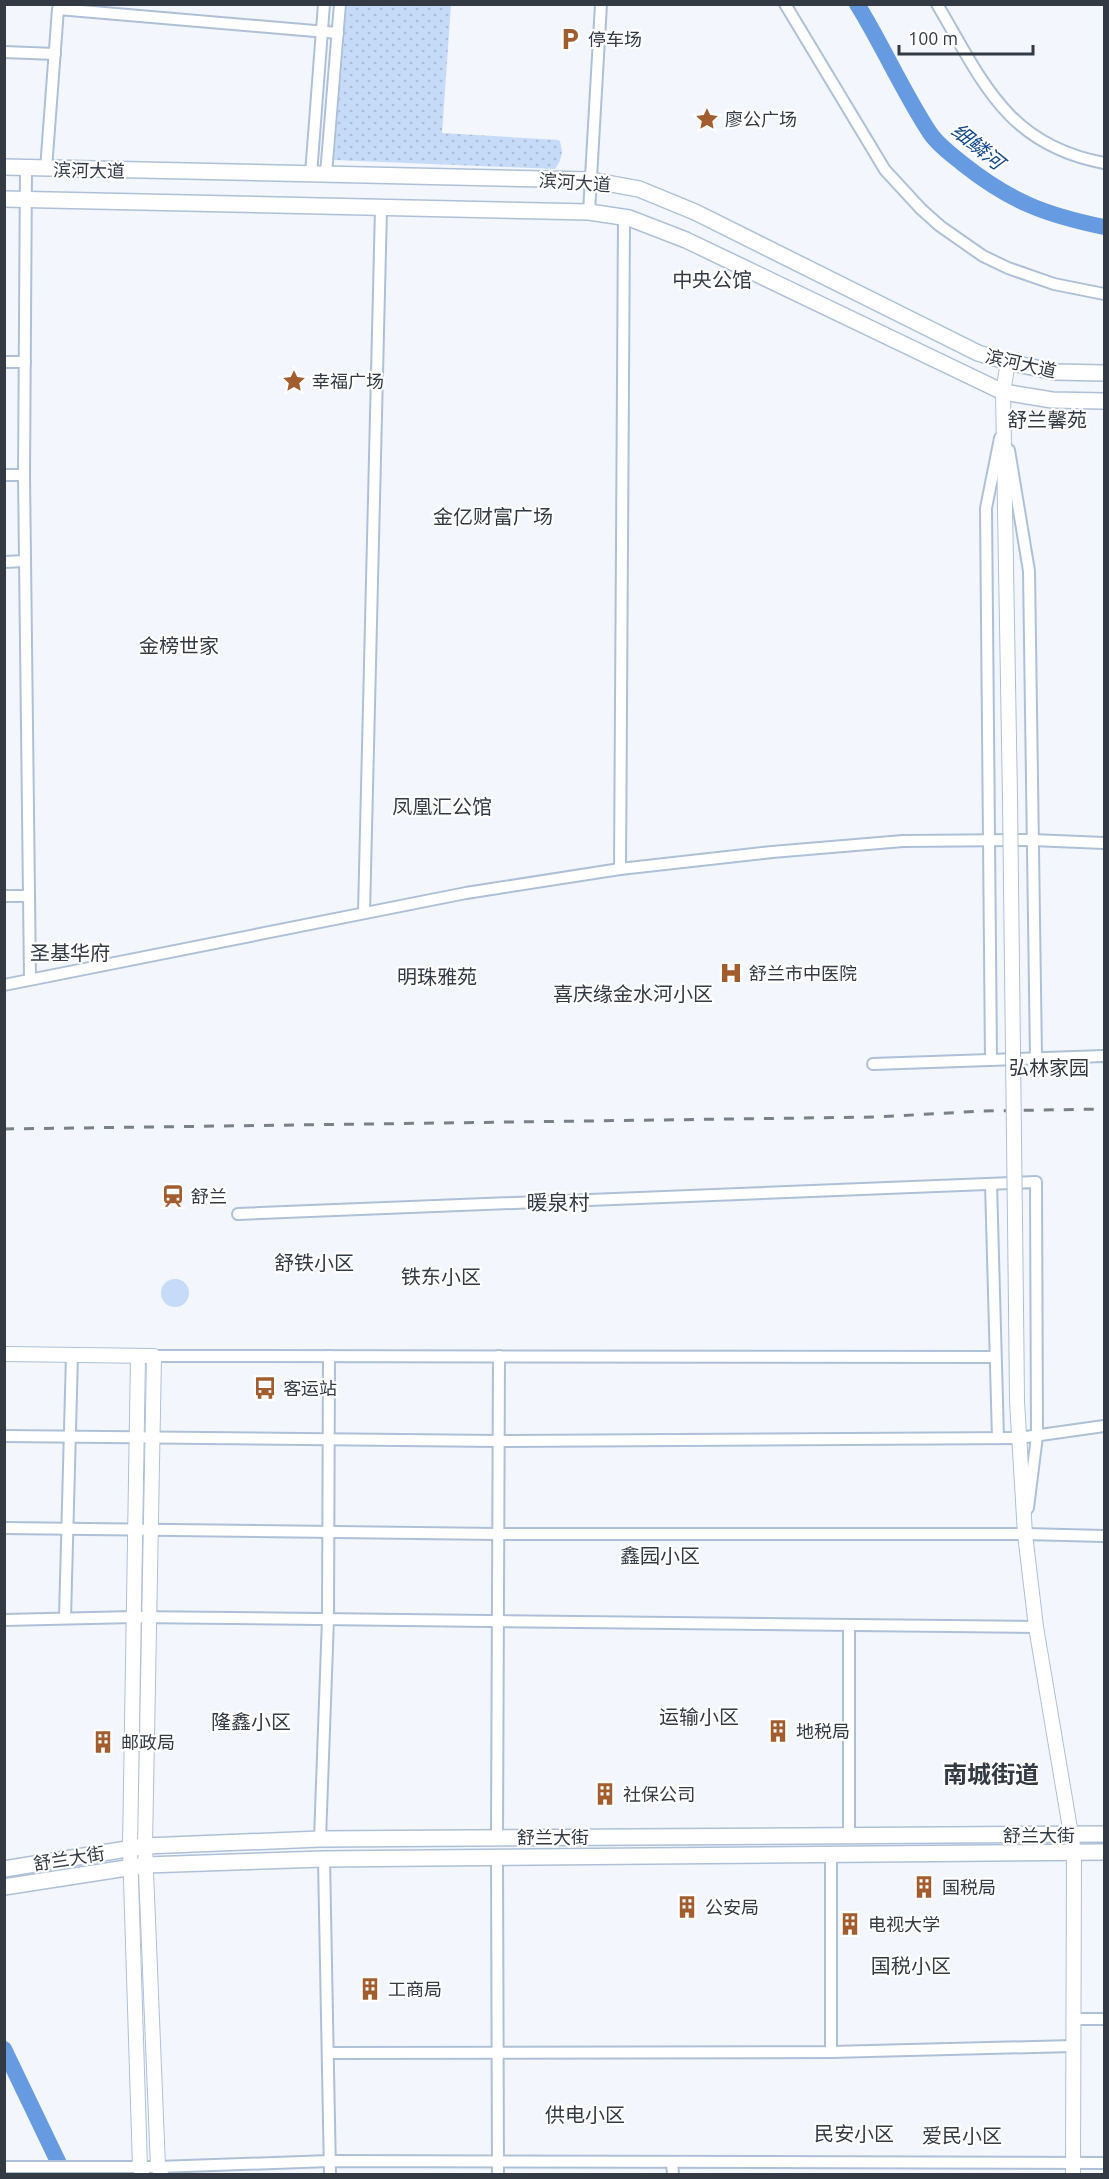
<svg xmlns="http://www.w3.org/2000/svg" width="1109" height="2179" font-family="Ubuntu,'Noto Sans SC',sans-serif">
	<defs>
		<pattern id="grass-dots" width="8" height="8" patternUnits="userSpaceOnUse" patternTransform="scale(1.5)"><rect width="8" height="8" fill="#c6dbf7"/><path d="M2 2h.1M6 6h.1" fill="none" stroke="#abbdd5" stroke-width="1.8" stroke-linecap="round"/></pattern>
	</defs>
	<rect width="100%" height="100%" fill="#f3f6fc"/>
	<!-- grass -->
	<path fill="url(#grass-dots)" d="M347,4l104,1 -9,128 117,7c5,10 3,20 -4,29l-221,-9z"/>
	<!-- pitch -->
	<circle fill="#c6dbf7" cx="175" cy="1293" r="14"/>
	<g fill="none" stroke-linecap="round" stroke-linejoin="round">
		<!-- river -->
		<g stroke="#679be1" stroke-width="16">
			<path d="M857,4c26,42 46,88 73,129 8,12 22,22 33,31 48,38 83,51 141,63"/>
			<polyline points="4,2049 64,2174"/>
		</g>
		<!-- street casing -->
		<g stroke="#aec0d8" stroke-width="14">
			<g id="street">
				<polyline points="785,4 885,170 921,209 940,226 983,256 1008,268 1054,284 1104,294"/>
				<path d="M937,4c46,78 70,141 167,159"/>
				<polyline points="4,52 55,54"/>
				<polyline points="26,167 24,475 30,979"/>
				<polyline points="46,169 58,9 338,33"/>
				<polyline points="311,174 324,4"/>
				<polyline points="326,174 340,4"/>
				<polyline points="589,212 601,4"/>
				<polyline points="4,362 25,362"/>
				<polyline points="1009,450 1029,571 1036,1058"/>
				<polyline points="4,475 24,475"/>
				<polyline points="4,562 25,561"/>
				<polyline points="620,869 624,218"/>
				<polyline points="4,896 27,896"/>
				<polyline points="364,913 381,208"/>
				<polyline points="4,985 466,893 620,869 772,852 903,841 1032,840 1104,843"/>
				<polyline points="991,1060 986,508 1000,438"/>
				<polyline points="873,1064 1104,1056"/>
				<polyline points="991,1184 998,1438"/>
				<polyline points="238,1214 1036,1182 1037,1436 1028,1508"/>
				<polyline points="154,1356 994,1357"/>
				<polyline points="4,1436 498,1441 1019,1438 1104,1426"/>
				<polyline points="4,1528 498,1534 1025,1534 1104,1536"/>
				<polyline points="65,1618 72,1355"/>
				<polyline points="4,1620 134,1617 1036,1627"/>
				<polyline points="849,1625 849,1835"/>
				<polyline points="497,1837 499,1356"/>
				<polyline points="320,1839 328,1619 329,1356"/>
				<polyline points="831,1854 831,2052"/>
				<polyline points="497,1856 498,2174"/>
				<polyline points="324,1859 330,2174"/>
				<polyline points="1073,2019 1104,2019"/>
				<polyline points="328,2053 831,2052 1073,2046"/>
				<polyline points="672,2162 673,2174"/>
				<polyline points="4,2167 158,2167 330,2161 1104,2163"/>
			</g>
		</g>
		<!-- secondary casing -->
		<g stroke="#aec0d8" stroke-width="16">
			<g id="secondary">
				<polyline points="1008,362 1003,392 1010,798"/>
				<polyline points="1016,1307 1017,1401 1025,1534 1036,1627 1074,1852 1073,2174"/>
				<polyline points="4,1354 154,1356 145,1846 158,2167 161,2174"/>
				<polyline points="138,1356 130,1848 140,2167 142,2174"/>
			</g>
		</g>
		<!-- primary casing -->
		<g stroke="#aec0d8" stroke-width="18">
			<g id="primary">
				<polyline points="4,167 590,180 639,189 695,212 978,353 1008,362 1055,372 1104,373"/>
				<polyline points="4,199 589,212 629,218 686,240 1003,392 1052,400 1104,401"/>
				<polyline points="4,1869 145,1846 320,1839 1104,1834"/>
				<polyline points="4,1887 146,1865 324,1859 1104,1852"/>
			</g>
		</g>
		<!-- street -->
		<use href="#street" stroke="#fff" stroke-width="10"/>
		<!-- secondary -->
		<use href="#secondary" stroke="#fff" stroke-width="14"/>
		<!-- primary -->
		<use href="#primary" stroke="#fff" stroke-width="15"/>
		<!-- rail -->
		<polyline stroke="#7a8088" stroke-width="3" stroke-dasharray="10 10" stroke-linecap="butt" points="4,1129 876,1117 983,1111 1104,1109"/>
		<!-- secondary-bridge casing -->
		<g stroke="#aec0d8" stroke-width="16" stroke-linecap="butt">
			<polyline id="secondary-bridge" points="1010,798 1016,1307"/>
		</g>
		<!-- secondary-bridge -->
		<use href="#secondary-bridge" stroke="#fff" stroke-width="14"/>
	</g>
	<!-- icons -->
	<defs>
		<g id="parking-bare" transform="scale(1.8)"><path d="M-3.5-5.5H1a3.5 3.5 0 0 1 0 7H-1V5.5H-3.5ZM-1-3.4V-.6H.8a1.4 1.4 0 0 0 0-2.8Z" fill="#a25d2f" stroke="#fff" stroke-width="2.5" paint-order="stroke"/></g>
		<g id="sight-bare" transform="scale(1.8)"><path d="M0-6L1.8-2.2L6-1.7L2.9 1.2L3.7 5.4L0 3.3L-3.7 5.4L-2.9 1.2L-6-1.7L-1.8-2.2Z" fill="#a25d2f" stroke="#fff" stroke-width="2.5" paint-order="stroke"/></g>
		<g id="hospital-bare" transform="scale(1.8)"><path d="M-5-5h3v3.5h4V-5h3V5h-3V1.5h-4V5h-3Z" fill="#a25d2f" stroke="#fff" stroke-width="2.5" paint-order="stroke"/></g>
		<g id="station-bare" transform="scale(1.8)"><path d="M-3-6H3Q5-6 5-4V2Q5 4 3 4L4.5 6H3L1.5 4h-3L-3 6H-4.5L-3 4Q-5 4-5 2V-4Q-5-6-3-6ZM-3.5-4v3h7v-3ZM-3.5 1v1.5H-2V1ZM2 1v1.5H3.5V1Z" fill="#a25d2f" stroke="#fff" stroke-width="2.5" paint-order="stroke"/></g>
		<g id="bus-bare" transform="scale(1.8)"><path d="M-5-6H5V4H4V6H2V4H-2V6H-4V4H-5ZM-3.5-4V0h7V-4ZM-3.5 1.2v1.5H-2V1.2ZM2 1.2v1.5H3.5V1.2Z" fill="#a25d2f" stroke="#fff" stroke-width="2.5" paint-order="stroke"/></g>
		<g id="building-bare" transform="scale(1.8)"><path d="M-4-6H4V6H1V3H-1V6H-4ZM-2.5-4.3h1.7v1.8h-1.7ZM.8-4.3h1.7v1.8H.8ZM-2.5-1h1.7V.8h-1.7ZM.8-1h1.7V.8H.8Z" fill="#a25d2f" stroke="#fff" stroke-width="2.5" paint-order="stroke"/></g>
	</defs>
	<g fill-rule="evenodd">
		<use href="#parking-bare" x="570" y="39"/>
		<use href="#sight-bare" x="707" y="119"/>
		<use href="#sight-bare" x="294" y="381"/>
		<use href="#hospital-bare" x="731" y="973"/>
		<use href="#station-bare" x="173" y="1196"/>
		<use href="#bus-bare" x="265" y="1388"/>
		<use href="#building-bare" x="778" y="1731"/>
		<use href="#building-bare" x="103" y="1742"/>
		<use href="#building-bare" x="605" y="1794"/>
		<use href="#building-bare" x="924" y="1887"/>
		<use href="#building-bare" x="687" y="1907"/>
		<use href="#building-bare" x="850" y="1924"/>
		<use href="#building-bare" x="370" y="1989"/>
	</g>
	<g text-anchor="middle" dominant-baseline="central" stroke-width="4.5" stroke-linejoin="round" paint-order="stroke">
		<!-- poi labels -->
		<g font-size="18" fill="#333a44" stroke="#fff" text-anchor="start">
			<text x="588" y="39">停车场</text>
			<text x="725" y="119">廖公广场</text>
			<text x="312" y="381">幸福广场</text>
			<text x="749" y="973">舒兰市中医院</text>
			<text x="191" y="1196">舒兰</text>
			<text x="283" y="1388">客运站</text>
			<text x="796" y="1731">地税局</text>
			<text x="121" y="1742">邮政局</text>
			<text x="623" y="1794">社保公司</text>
			<text x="942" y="1887">国税局</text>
			<text x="705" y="1907">公安局</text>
			<text x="868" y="1924">电视大学</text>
			<text x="388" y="1989">工商局</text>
		</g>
		<!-- street labels -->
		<g font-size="18" fill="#333a44" stroke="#fff">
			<text transform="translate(89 170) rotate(1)">滨河大道</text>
			<text transform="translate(575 182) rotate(4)">滨河大道</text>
			<text transform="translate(1021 363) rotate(13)">滨河大道</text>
			<text x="1039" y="1835">舒兰大街</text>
			<text x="553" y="1837">舒兰大街</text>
			<text transform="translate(69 1858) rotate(-9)">舒兰大街</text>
		</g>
		<!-- water labels -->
		<g font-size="20" font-style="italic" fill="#144988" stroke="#fff">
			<text transform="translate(978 146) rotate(39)">细鳞河</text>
		</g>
		<!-- neighbourhood labels -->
		<g font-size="20" fill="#333a44" stroke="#fff">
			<text x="712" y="279">中央公馆</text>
			<text x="1047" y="419">舒兰馨苑</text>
			<text x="493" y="516">金亿财富广场</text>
			<text x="179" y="645">金榜世家</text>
			<text x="442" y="806">凤凰汇公馆</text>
			<text x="70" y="952">圣基华府</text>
			<text x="437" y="976">明珠雅苑</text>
			<text x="633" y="993">喜庆缘金水河小区</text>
			<text x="1049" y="1067">弘林家园</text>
			<text x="314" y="1262">舒铁小区</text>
			<text x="441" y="1276">铁东小区</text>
			<text x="660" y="1555">鑫园小区</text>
			<text x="699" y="1716">运输小区</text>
			<text x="251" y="1721">隆鑫小区</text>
			<text x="911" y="1965">国税小区</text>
			<text x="585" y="2114">供电小区</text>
			<text x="854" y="2133">民安小区</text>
			<text x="962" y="2135">爱民小区</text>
		</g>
		<!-- quarter labels -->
		<g font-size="21" fill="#333a44" stroke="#fff">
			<text x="558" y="1202">暖泉村</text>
		</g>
		<!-- district labels -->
		<g font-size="24" font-weight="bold" fill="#333a44" stroke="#fff">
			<text x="991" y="1774">南城街道</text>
		</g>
	</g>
	<!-- border -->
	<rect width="1109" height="2179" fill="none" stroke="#333a44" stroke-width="12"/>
	<!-- scale -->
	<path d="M899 45v9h134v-9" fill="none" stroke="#333a44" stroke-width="3"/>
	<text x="908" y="45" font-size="18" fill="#333a44" stroke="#ffffff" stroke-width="4.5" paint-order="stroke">100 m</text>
</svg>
